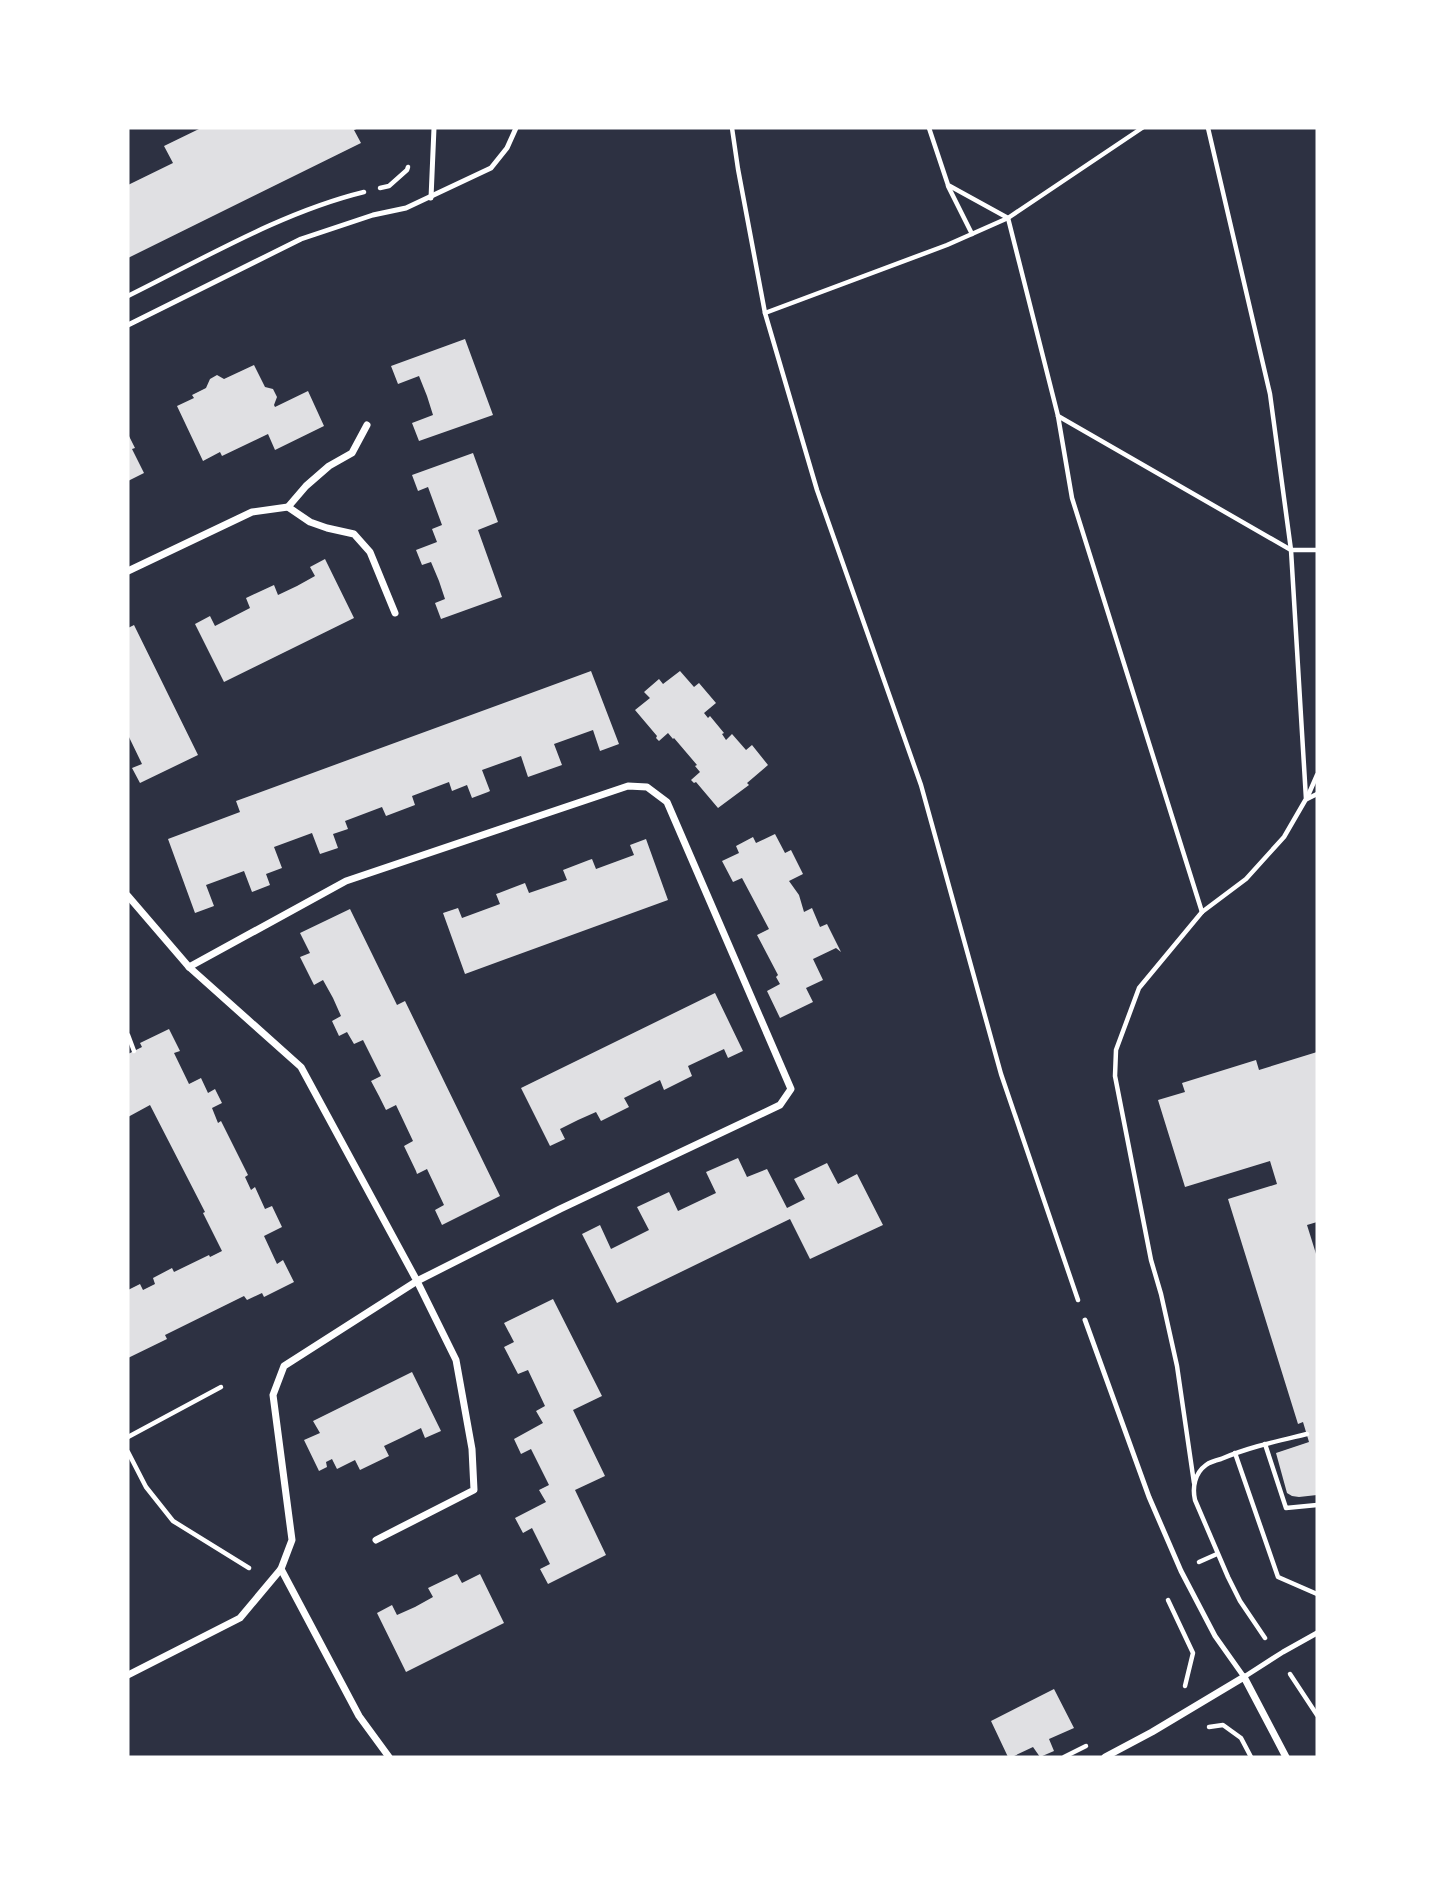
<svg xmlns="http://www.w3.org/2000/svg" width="1445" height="1885" font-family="'Alegreya Sans',sans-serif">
	<rect width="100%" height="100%" fill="#2d3142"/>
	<!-- building -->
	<g fill="#e0e0e3">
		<polygon points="201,128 359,128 354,130 361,143 128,258 128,185 173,163 164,146"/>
		<polygon points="465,339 493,415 419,441 412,423 433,415 427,396 419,376 398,384 391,366"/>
		<polygon points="254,365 265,387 273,389 277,397 274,405 275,407 308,391 324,426 275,450 268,434 222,456 220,452 203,461 177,406 194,398 192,395 206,388 210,379 217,375 224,379"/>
		<polygon points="128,434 135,448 132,449 144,473 128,481"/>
		<polygon points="473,453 498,522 478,530 502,597 441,619 435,603 445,599 439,581 431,562 422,565 416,550 437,542 432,529 442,525 428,487 418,491 412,475"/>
		<polygon points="325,559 354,618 224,682 195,624 210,616 215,626 250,608 246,598 274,585 278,595 297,586 315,576 310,567"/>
		<polygon points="134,625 198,755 140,783 132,768 142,764 128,735 128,628"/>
		<polygon points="591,671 619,744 600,751 593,730 554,744 562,765 528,777 521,756 482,770 490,791 488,792 472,798 467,785 452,791 449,782 412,796 415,805 386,816 382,807 345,821 348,829 333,834 338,848 320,854 312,833 274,847 282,868 266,874 270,885 252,892 244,871 206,885 214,906 195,913 168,839 240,812 236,801"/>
		<polygon points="680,671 694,687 699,683 716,703 704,713 708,718 710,716 724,733 722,734 726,740 732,734 746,750 752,745 768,765 747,783 749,785 718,808 696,782 694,783 691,780 700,772 695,766 697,765 674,738 673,739 668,733 659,741 656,738 657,736 635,710 650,698 644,692 659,679 663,684"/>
		<polygon points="775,834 785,853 791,850 803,874 789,881 799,895 804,912 812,908 820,927 827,924 841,952 836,948 813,959 823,980 806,988 813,1002 780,1018 767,991 780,984 776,977 778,975 757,935 769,929 742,878 733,882 722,861 739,853 736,846 753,837 756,843"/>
		<polygon points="646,839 668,900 465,974 443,913 458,908 462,918 500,904 496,894 499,893 525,883 529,893 567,880 563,870 589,860 592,859 596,869 634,855 630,845"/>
		<polygon points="350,909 397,1005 405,1001 500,1196 442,1225 435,1210 444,1205 427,1169 417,1174 416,1171 404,1146 413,1141 396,1105 386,1110 379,1096 371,1081 381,1076 363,1040 354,1044 347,1032 339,1036 332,1021 341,1016 333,998 323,980 314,985 300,957 310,953 300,933"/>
		<polygon points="715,993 743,1051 728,1058 724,1049 688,1066 692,1076 664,1090 660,1080 624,1098 629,1107 601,1121 596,1112 578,1120 560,1129 565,1139 550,1146 521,1088"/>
		<polygon points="169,1029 180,1051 174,1053 189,1084 201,1078 208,1093 215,1089 222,1103 212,1108 218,1123 221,1121 248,1175 245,1177 251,1190 255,1187 265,1209 272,1206 282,1227 264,1236 277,1264 283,1260 294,1282 264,1297 262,1293 247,1300 244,1296 165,1335 167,1339 128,1358 128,1290 140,1284 143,1290 155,1284 153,1278 172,1268 174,1272 209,1255 210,1257 222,1251 203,1213 205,1212 150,1105 128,1117 128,1054 142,1047 140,1043"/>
		<polygon points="1317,1052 1317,1222 1307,1225 1317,1257 1317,1495 1299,1497 1292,1496 1287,1493 1276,1453 1309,1442 1303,1422 1298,1424 1228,1199 1277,1184 1270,1161 1185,1187 1158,1100 1185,1092 1182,1083 1256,1060 1259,1070"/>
		<polygon points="738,1158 747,1177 767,1169 787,1208 805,1199 794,1179 827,1163 838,1184 857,1174 883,1225 810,1259 790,1219 617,1303 582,1234 600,1225 611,1249 649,1230 637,1207 669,1192 678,1211 716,1193 706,1172"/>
		<polygon points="553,1299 602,1396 573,1410 605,1476 575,1490 606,1555 548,1584 540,1569 550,1564 532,1528 523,1533 515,1518 546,1502 539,1490 549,1485 531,1449 521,1454 514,1439 543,1423 536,1411 545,1406 528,1370 518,1374 504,1347 514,1342 504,1323"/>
		<polygon points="412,1372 441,1431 425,1438 421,1428 403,1437 384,1446 389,1456 360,1470 355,1460 337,1469 332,1459 326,1462 327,1467 319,1471 304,1440 320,1433 313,1421"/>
		<polygon points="457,1574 462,1583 480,1574 504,1623 406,1672 377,1613 392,1605 397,1615 415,1607 433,1597 428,1588"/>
		<polygon points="1054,1689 1074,1728 1049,1739 1054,1751 1040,1757 1033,1747 1012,1757 1008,1757 991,1721"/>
	</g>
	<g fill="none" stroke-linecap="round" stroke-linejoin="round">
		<!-- path -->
		<g stroke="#fff" stroke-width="4.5">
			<polyline points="732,128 738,169 765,313 817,490 921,785 1001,1074 1078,1300"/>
			<polyline points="929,128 948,185 1008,218 1058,416 1072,498 1202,912"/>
			<polyline points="948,186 972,234"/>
			<polyline points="380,188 389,186 407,170 408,167"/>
			<path d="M128,296c75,-37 154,-84 236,-104"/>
			<polyline points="765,313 947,245 1008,218 1142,128"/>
			<polyline points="1058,416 1291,550 1317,550"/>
			<polyline points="1307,798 1317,775"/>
			<polyline points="1307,799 1317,794"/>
			<polyline points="128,1035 134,1051"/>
			<polyline points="128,1437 221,1387"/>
			<polyline points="1265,1444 1286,1508 1317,1505"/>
			<polyline points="128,1452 146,1487 173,1521 249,1568"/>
			<polyline points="1235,1453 1278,1577 1317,1594"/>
			<polyline points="1194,1483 1177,1366 1161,1294 1151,1260 1115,1076 1116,1050 1139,988 1202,912 1246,879 1284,837 1306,799 1291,550 1270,394 1208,128"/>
			<polyline points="1199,1562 1217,1554"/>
			<polyline points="1168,1600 1193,1653 1185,1686"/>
			<path d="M1265,1638l-25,-37 -12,-24 -33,-77c-3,-13 0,-27 11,-35 4,-3 11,-5 15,-6 28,-12 57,-18 86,-25"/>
			<polyline points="1290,1674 1317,1715"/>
			<polyline points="1209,1727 1223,1725 1241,1738 1251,1757"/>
			<polyline points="1064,1757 1086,1746"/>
		</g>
		<!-- service -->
		<g stroke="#fff" stroke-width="5">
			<polyline points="431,198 434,128"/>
			<polyline points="128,325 301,239 373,215 406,208 491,168 507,148 516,128"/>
			<polyline points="1085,1320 1149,1497 1181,1571 1215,1636 1244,1677 1283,1652 1317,1633"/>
		</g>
		<!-- minor -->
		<g stroke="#fff" stroke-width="7">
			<polyline points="288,507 310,522 327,528 354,534 370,552 395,613"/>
			<polyline points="128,571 252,512 288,507 306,486 329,466 352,453 367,425"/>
			<polyline points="128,896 189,967 301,1067 417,1281 284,1366 273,1395 292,1540 281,1569 240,1618 128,1675"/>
			<polyline points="189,967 346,881 628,786 647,787 667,802 791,1089 780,1105 560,1209 417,1281 456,1360 472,1449 474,1490 376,1540"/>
			<polyline points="281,1569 359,1716 389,1757"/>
			<polyline points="1105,1757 1152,1732 1244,1677 1286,1757"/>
		</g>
	</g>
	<!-- border -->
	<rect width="1445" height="1885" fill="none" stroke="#ffffff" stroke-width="259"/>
</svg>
